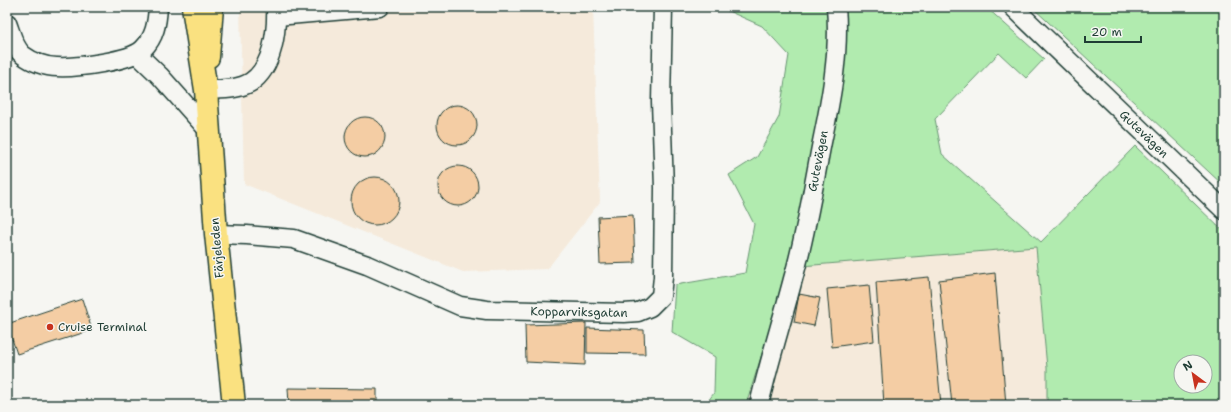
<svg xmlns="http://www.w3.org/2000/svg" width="1231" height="412" font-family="'Shantell Sans',sans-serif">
	<rect width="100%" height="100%" fill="#f6f6f2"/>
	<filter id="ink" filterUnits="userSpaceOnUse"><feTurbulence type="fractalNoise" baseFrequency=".025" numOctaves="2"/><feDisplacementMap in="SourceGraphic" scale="8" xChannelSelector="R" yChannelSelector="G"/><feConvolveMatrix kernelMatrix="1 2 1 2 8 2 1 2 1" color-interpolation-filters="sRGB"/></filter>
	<g filter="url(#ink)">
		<!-- built -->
		<g fill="#f5eadb">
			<polygon points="240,7 593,7 600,202 547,269 463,272 244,184"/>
			<polygon points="1036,247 1047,368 1047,405 746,405 789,267"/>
		</g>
		<!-- green -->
		<g fill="#b1ebaf" stroke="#689472" fill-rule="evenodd">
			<path d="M719,7h267l58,52 -18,19 -27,-25 -64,66 7,35 99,88 94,-96 89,86v173h-177v-37l-11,-121 -247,20 -43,138h-41l9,-12 1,-36 -43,-25 3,-47 70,-12 9,-49 -25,-49 28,-18 22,-40 10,-62 -27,-29zM1181,362h24v24h-24z"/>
			<polygon points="1032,7 1224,7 1224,186"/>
		</g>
		<!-- building -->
		<g fill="#f4cda4" stroke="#1f3d34">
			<circle cx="457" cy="125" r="20"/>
			<circle cx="365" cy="137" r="20"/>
			<circle cx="458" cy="186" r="20"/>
			<circle cx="375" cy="201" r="24"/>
			<polygon points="633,215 635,263 600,264 598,217"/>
			<polygon points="995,273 1006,405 952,405 939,280"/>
			<polygon points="929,277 941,405 884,405 876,282"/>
			<polygon points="869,285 874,341 832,347 827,289"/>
			<polygon points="799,294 820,298 814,326 794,322"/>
			<polygon points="82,299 92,330 17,354 7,324"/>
			<polygon points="586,323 585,365 526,362 525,325"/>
			<polygon points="587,328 644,330 645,354 587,353"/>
			<polygon points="288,388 377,389 377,405 289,405"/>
		</g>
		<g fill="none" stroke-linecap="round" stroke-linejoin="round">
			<!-- minor casing -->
			<g stroke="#1f3d34" stroke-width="21">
				<g id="minor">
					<polyline points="1013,7 1224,210"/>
					<polyline points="277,16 380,7"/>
					<path d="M7,23c4,10 7,25 16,32 9,7 23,12 34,12 19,1 74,-6 86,-18 12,-12 14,-26 15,-42"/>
					<polyline points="137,54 160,76 208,130"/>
					<path d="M206,90c15,-1 32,0 45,-8 22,-15 26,-51 25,-75"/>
					<polyline points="216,234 247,235 294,239 367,265 460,306 487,310 624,313 638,312 650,307 661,296 663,277 664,188 661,102 663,7"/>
					<path d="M759,405c10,-43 23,-84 34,-126 13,-45 20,-91 29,-137 9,-43 18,-90 14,-135"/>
				</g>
			</g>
			<!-- major casing -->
			<g stroke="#1f3d34" stroke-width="25">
				<g id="major">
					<polyline points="193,7 206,90 216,234 234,405"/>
					<polyline points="208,57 212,7"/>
				</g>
			</g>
			<!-- minor -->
			<use href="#minor" stroke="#f6f6f2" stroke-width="18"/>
			<!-- major -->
			<use href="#major" stroke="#fae180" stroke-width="22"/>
		</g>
	</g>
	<!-- markers -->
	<circle fill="#c8321e" stroke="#f6f6f2" stroke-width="1.5" cx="50" cy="327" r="4"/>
	<g text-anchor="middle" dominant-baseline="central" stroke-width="3" stroke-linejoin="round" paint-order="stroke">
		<!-- street labels -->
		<g font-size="12" fill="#1f3d34" stroke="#f6f6f2">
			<text transform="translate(1144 134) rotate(44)">Gutevägen</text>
			<text transform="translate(818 161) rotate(-79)">Gutevägen</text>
			<text transform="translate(217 248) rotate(-95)">Färjeleden</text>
			<text transform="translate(579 312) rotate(1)">Kopparviksgatan</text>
		</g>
		<!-- poi labels -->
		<g font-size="12" fill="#1f3d34" stroke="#f6f6f2" text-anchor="start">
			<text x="58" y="327">Cruise Terminal</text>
		</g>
	</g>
	<!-- margin -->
	<rect width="1231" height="412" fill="none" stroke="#f6f6f2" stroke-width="24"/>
	<rect x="12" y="12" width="1207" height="388" fill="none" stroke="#1f3d34" stroke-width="1.5" filter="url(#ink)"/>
	<!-- north arrow -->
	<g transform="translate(1193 374) rotate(328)"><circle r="19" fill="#f6f6f2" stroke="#a0aca6"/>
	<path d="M0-3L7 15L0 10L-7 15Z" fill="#c8321e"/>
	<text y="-6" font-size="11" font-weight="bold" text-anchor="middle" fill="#1f3d34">N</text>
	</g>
	<!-- scale -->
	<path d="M1085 36v6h56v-6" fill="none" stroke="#1f3d34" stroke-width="2"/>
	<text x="1091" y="36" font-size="12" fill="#1f3d34" stroke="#f6f6f2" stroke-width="3" paint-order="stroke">20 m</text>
</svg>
